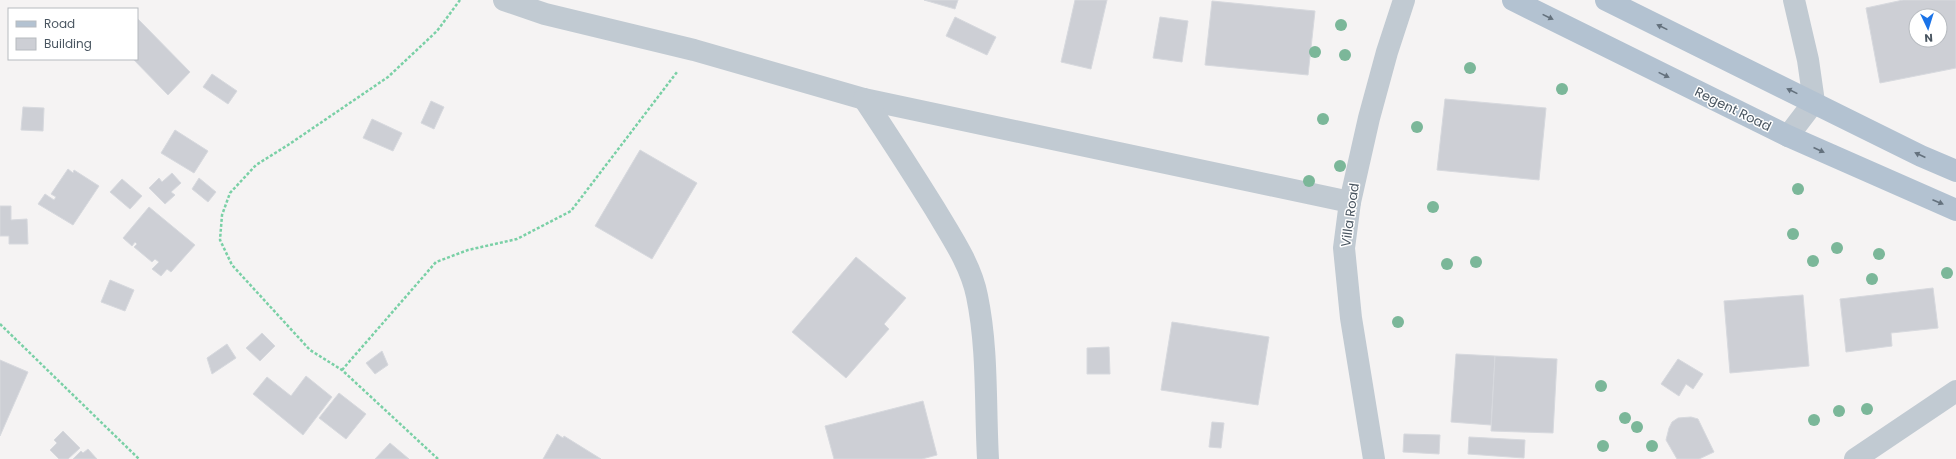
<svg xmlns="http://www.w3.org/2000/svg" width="1956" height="459" font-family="Poppins,sans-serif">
	<rect width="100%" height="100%" fill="#f5f3f3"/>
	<!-- building -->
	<g fill="#cdcfd5" stroke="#d7d9de" fill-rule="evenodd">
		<polygon points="924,0 958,0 955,9"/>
		<polygon points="1075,0 1107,0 1091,69 1061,62"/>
		<path d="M1903,0h53v68l-76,15 -14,-75zM1916,16h24v24h-24z"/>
		<polygon points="1212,1 1315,11 1308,75 1205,65"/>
		<polygon points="955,17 996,37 987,55 946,36"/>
		<polygon points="1160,17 1188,21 1182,62 1153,58"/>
		<polygon points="137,18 190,72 168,95 133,59 137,59"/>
		<polygon points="212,74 237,91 228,104 203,87"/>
		<polygon points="1445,99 1546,108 1539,180 1437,170"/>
		<polygon points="431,101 444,107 434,129 421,123"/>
		<polygon points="23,107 44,108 43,131 21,130"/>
		<polygon points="372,119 402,133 393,151 363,138"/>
		<polygon points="175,130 208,151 194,173 161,153"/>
		<polygon points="640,150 697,183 652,259 595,226"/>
		<polygon points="68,169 73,173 74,170 99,186 73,225 38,204 45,194 54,200 56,197 51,194"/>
		<polygon points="172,173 181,183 171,192 175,195 165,204 149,188 159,178 162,182"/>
		<polygon points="199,178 216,192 208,202 192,189"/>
		<polygon points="122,179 142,196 130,209 110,192"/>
		<polygon points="0,206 11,206 11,220 27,219 28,244 9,244 9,236 0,236"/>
		<polygon points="149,207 195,245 171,272 167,269 161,276 152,269 159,262 155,259 152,262 134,247 137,244 135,242 132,246 123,238"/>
		<polygon points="856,257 906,298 884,324 889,329 846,378 792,332"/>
		<polygon points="110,280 134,290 125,311 101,302"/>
		<polygon points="1933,288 1938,328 1891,333 1892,346 1846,352 1840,299"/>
		<polygon points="1803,295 1809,366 1730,373 1724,301"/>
		<polygon points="1172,322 1269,337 1258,405 1161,390"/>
		<polygon points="262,333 275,346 260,361 246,348"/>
		<polygon points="227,344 236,358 212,374 207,358"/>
		<polygon points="1109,347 1110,374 1087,374 1087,348"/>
		<polygon points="382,351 388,365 375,374 366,363"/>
		<polygon points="1456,354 1495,356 1491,425 1451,422"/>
		<polygon points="1495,356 1557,359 1553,433 1491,431"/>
		<polygon points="1678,359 1703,374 1693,389 1686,384 1679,396 1661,384"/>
		<polygon points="0,360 28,372 0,436"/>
		<polygon points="306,376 332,397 303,435 253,394 267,377 291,396"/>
		<polygon points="339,393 366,414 346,439 319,418"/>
		<polygon points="923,401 937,455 922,459 834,459 825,426"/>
		<polygon points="1691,417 1698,419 1714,452 1699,459 1677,459 1666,440 1669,428 1672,422 1678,418"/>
		<polygon points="1212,422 1224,423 1221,448 1209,447"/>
		<polygon points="63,431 80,448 68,459 59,459 50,450 57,443 54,440"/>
		<polygon points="557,434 563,438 564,436 601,459 543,459"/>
		<polygon points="1404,434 1440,435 1439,454 1403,452"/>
		<polygon points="1469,437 1525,440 1524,458 1468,454"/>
		<polygon points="390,443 409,459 375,459"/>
		<polygon points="88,449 97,459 73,459 81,451 83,453"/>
	</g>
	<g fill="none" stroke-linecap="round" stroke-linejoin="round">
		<!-- path -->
		<g stroke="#7ad0a6" stroke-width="2.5" stroke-dasharray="3 2" stroke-linecap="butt">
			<polyline points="0,324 139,459"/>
			<polyline points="342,370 436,262 468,250 517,239 571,211 677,72"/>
			<polyline points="438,459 342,370 310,350 232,265 220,240 222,215 230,193 256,165 288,145 388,77 437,31 460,0"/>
		</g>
		<!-- street -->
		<g stroke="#c1cad2" stroke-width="22">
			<polyline points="504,0 545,14 694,50 864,99 1350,202"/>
			<path d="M864,99c24,36 48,73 71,110 16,27 36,56 42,87 11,53 8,109 11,163"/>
			<polyline points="1788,136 1814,102 1808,60 1794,0"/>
			<polyline points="1374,459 1351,318 1344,248 1350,202 1369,118 1387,52 1404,0"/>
			<polyline points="1855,459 1956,391"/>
		</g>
		<!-- primary -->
		<g stroke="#b3c2d1" stroke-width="22">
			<polyline points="1513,0 1788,136 1956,210"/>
			<polyline points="1606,0 1921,156 1956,171"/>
		</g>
	</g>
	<!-- trees -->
	<g fill="#7bb799">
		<circle cx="1341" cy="25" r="6"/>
		<circle cx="1315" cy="52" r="6"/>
		<circle cx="1345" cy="55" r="6"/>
		<circle cx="1470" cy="68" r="6"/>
		<circle cx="1562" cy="89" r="6"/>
		<circle cx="1323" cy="119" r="6"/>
		<circle cx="1417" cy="127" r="6"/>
		<circle cx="1340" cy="166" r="6"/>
		<circle cx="1309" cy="181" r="6"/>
		<circle cx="1798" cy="189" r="6"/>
		<circle cx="1433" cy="207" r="6"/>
		<circle cx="1793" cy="234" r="6"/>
		<circle cx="1837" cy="248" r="6"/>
		<circle cx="1879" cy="254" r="6"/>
		<circle cx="1813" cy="261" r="6"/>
		<circle cx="1476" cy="262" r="6"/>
		<circle cx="1447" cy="264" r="6"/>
		<circle cx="1947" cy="273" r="6"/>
		<circle cx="1872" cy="279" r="6"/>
		<circle cx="1398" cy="322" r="6"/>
		<circle cx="1601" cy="386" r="6"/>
		<circle cx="1867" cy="409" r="6"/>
		<circle cx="1839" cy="411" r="6"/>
		<circle cx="1625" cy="418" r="6"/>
		<circle cx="1814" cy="420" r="6"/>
		<circle cx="1637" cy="427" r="6"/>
		<circle cx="1603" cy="446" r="6"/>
		<circle cx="1652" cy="446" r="6"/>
	</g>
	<!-- one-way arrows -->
	<defs><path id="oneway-solid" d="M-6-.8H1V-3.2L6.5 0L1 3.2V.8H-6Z"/></defs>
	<g fill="#64717d">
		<use href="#oneway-solid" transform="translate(1548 17) rotate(26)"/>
		<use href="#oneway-solid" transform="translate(1662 27) rotate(-154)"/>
		<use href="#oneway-solid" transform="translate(1664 75) rotate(26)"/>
		<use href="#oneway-solid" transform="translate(1792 91) rotate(-154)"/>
		<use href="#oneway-solid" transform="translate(1819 150) rotate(24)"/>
		<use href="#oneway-solid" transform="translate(1920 155) rotate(-155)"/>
		<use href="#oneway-solid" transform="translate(1938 202) rotate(23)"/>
	</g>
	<g text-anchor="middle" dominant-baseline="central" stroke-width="3" stroke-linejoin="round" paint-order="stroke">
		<!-- street labels -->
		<g font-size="13" fill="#4a5661" stroke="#fff">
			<text transform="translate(1733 109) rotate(26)">Regent Road</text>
			<text transform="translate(1350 215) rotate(-82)">Villa Road</text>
		</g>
	</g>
	<!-- legend -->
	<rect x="8" y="8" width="130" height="52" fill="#ffffff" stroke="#b7bbc0"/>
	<rect x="16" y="21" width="20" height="6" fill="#b3c2d1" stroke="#b7bbc0"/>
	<text x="44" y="28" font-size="12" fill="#4a5661">Road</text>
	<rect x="16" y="38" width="20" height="12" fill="#cdcfd5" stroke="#b7bbc0"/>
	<text x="44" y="48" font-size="12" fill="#4a5661">Building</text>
	<!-- north arrow -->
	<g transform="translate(1928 28) rotate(176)"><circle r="19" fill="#ffffff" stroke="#b7bbc0"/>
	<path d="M0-3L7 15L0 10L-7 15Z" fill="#1a73e8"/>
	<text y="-6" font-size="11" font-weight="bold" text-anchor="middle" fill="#4a5661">N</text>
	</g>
</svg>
